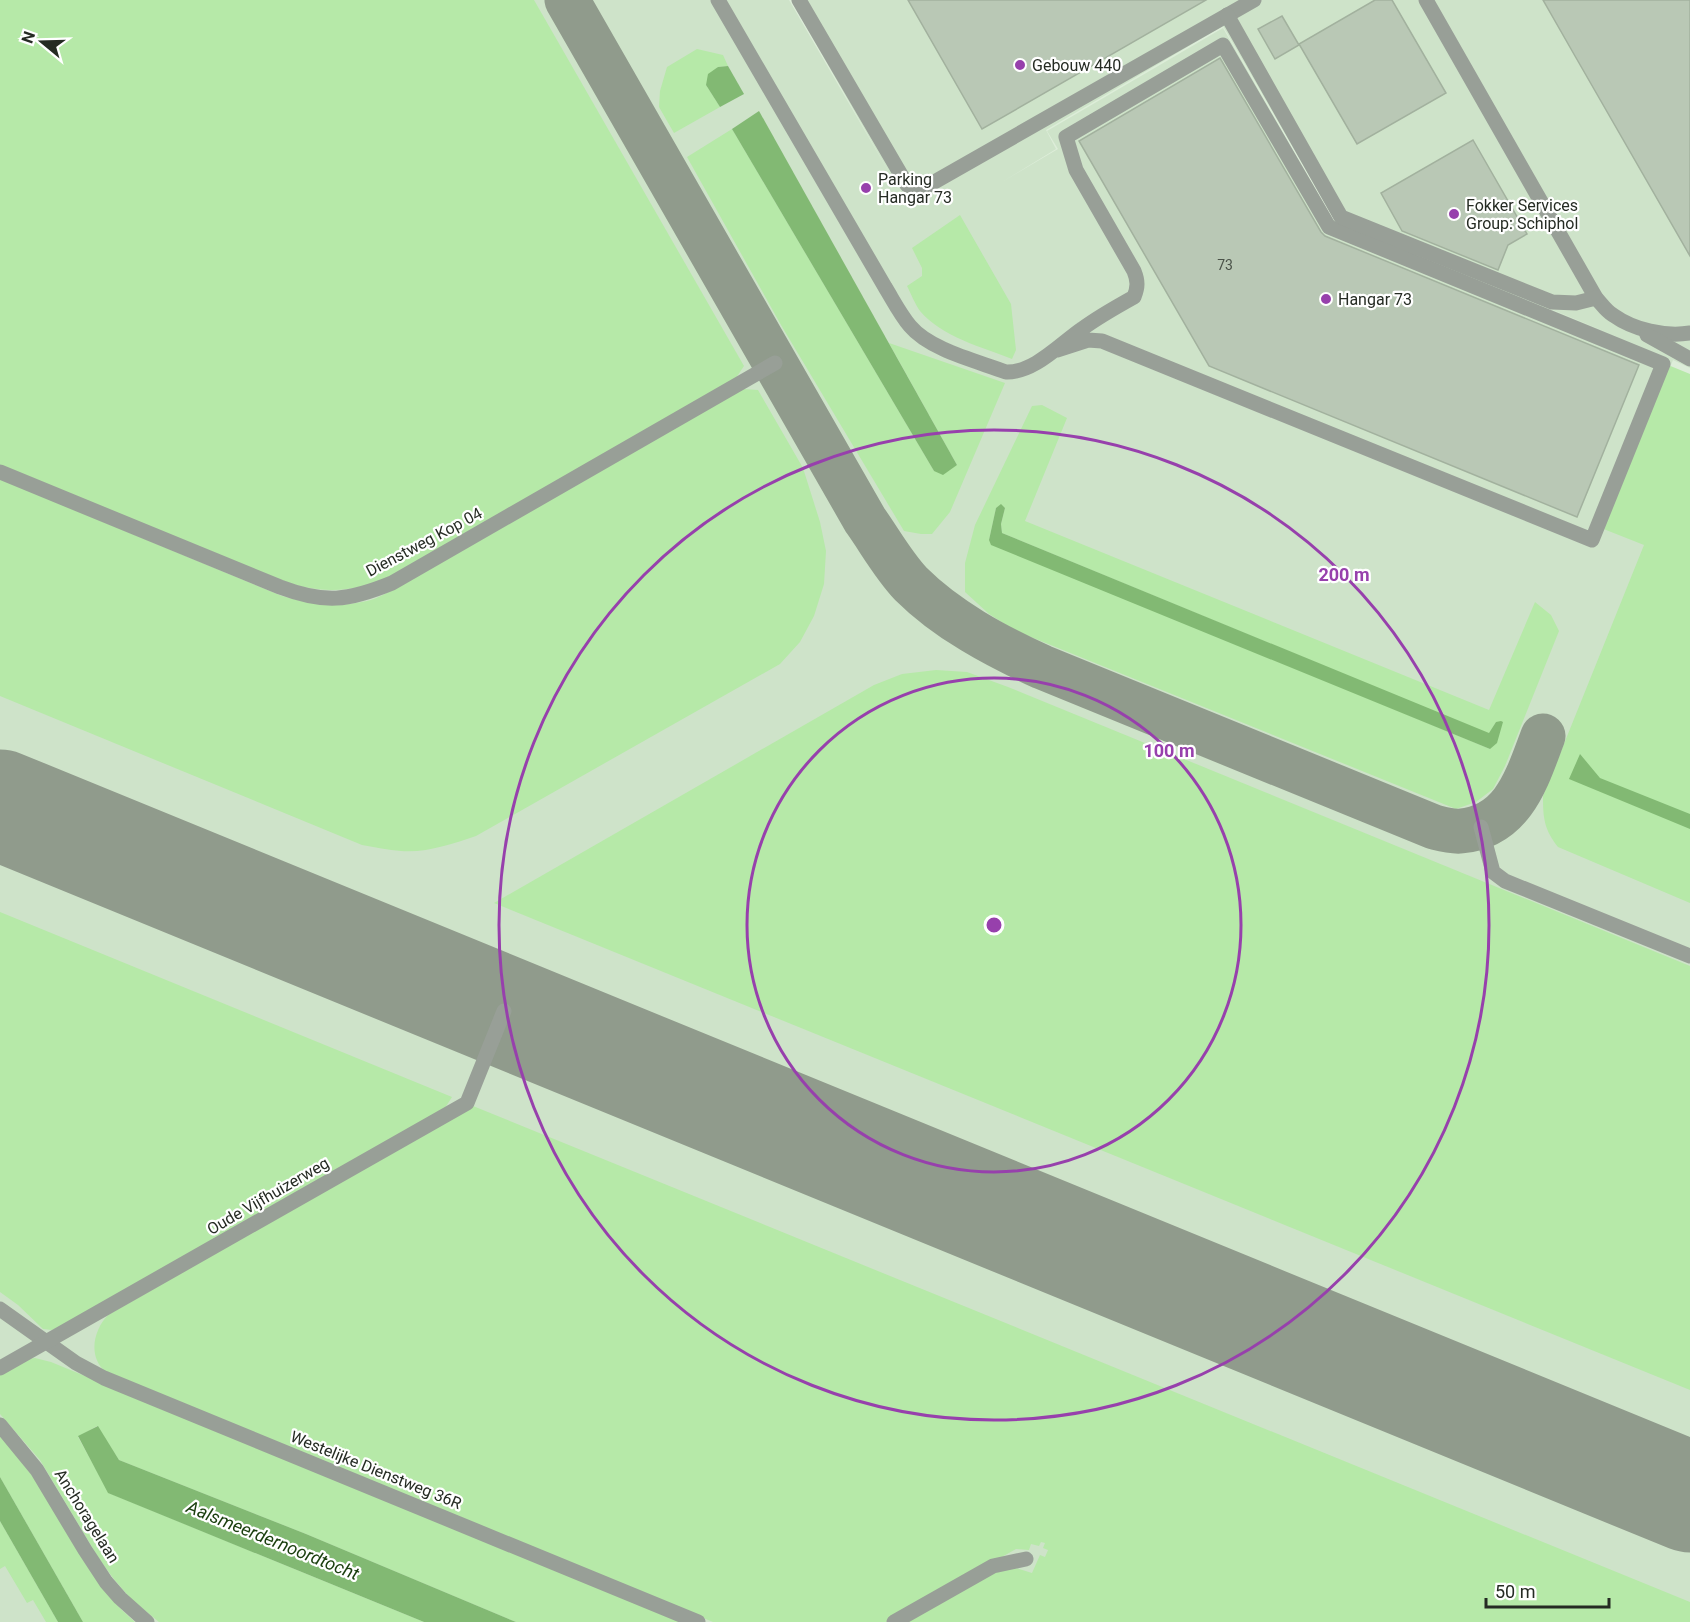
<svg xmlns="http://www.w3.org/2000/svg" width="1690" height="1622" font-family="Roboto,sans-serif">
	<rect width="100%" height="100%" fill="#ddedd9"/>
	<!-- built -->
	<path fill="#cee3c9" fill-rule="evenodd" d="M0,0h789l105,181 -103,-181h899v368l-17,-8 -63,154 33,13 47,302v793h-1174l-210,-87 -15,33 133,54h-424zM1223,26l112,194 288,119 -290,-119 -110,-192 -176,103 11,18 -56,33 54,-33 -10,-19z"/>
	<!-- green -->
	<g fill="#b6e9a8" fill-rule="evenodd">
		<path d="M0,0h534l210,366 -8,12 -342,199c-39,14 -69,18 -108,5l-286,-117z"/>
		<polygon points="697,49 723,55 728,66 718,67 706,85 720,107 674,133 659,107 660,91 667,67"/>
		<polygon points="732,129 934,471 957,465 889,343 1005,383 950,512 932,534 921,534 904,531 781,325 687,157"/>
		<path d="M960,215l51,89 5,46 -4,9c-30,-12 -70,-22 -92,-48 -5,-7 -9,-17 -13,-25l15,-10v-8l-10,-20z"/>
		<path d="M1668,365l22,9v529l-132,-56c-14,-18 -15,-29 -15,-51l101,-251 -43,-17z"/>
		<path d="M743,389l15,1 45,78 17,54 6,29 -2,33 -10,32 -14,26 -20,22 -304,172c-24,8 -49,17 -75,15 -13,-1 -26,-4 -39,-6l-362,-149v-217l282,117c28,8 55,12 85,5 10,-2 21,-9 30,-13z"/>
		<path d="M1042,405l25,13 -42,103 464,189 46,-108 16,13 8,16 -54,135 -12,23 -17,13 -20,7 -440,-178 -27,-17 -24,-22v-29l10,-38 57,-119zM1001,505l4,3 -4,16 1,9 487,201 7,-12 -6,27 -501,-209 7,-32z"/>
		<polygon points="936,670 967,672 1008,687 1690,966 1690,1390 494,903 874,685 902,674"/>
		<polygon points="0,912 452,1097 445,1108 60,1327 52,1330 43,1329 18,1305 0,1292"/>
		<path d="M473,1106l1217,496v20h-789l88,-49 27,-5 16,5 8,-18 5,2 3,-7 -5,-2 2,-5 -4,-1 -2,4 -8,-2 -2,6 -13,-1 -130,73h-173l-594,-244c-4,-2 -9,-4 -13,-6 -19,-15 -12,-43 2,-57z"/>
		<polygon points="35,1358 51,1362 684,1622 516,1622 306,1534 119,1460 97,1426 78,1437 109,1493 424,1622 159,1622 131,1599 113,1578 98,1557 40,1460 0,1414 0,1375 27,1359"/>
		<path d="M0,1436c14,17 28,33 40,51 32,50 49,95 95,135h-52l-83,-145z"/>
		<polygon points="0,1521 58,1622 46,1622 33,1600 27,1603 5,1566 0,1569"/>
	</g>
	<!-- water -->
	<g fill="#82b973">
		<polygon points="728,66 744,94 720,107 706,85 708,74 718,67"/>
		<polygon points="759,111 957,465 943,475 934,471 732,129"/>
		<polygon points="1001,504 1005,508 1001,524 1002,533 1489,733 1496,722 1501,721 1503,722 1497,743 1490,749 991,545 989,540 996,508"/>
		<polygon points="1580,754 1600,778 1690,814 1690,829 1569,779"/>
		<polygon points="98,1426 119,1460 306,1534 516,1622 424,1622 108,1493 78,1436"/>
		<polygon points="0,1477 83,1622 58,1622 0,1521"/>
	</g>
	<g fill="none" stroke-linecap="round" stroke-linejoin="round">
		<!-- taxiway -->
		<path stroke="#909b8c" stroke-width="45" d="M567,0l298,520c15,21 28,45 46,64 36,36 85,62 131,83l392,160c8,2 18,5 27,4 53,-5 66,-53 82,-95"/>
		<!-- runway -->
		<polyline stroke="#909b8c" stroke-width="111" points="0,805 1690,1497"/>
	</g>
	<!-- building -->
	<g fill="#b9c8b5" stroke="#a2b19e" stroke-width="1.5">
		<polygon points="908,0 1206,0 982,129"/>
		<polygon points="1375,0 1392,0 1446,93 1357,144 1299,44"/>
		<polygon points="1543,0 1690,0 1690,256 1575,56"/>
		<polygon points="1282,16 1299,45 1275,59 1258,29"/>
		<polygon points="1220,58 1321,232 1325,236 1639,365 1577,517 1209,366 1079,141"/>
		<polygon points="1473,140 1527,234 1508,245 1498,270 1402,231 1381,193"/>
	</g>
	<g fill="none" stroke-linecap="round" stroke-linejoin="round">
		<!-- minor -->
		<g stroke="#989f97" stroke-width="15">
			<path d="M718,0l167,287c8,13 15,27 25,39 20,24 67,35 96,46 28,1 54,-28 76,-43 16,-12 34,-22 52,-32 4,-10 4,-16 0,-26l-58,-101 -10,-33 157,-92 106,182 334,137 -71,176 -490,-199 -14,-1 -31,10"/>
			<polyline points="799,0 907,185 922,189 1254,0"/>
			<path d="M1426,0l170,298c5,5 10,13 17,17 21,15 52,22 77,18"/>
			<polyline points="1227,15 1341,217 1552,302 1576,303 1596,298"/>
			<polyline points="1647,335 1690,359"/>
			<path d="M0,472l280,115c45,17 68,14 112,-4l383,-220"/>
			<polyline points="1481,827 1493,872 1505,881 1690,956"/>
			<polyline points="0,1309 76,1363 104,1378 698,1622"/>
			<polyline points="0,1368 467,1103 504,1011"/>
			<polyline points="0,1425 37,1470 85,1550 106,1582 120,1598 147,1622"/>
			<polyline points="894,1622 993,1566 1026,1559"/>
		</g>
	</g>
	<!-- distance rings -->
	<g fill="none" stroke="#9740ac" stroke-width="3">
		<circle cx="994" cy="925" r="247"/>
		<circle cx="994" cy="925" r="495"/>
	</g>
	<!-- markers -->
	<g fill="#9740ac" stroke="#fff" stroke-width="2">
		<circle cx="1020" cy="65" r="6"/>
		<circle cx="866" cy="188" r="6"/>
		<circle cx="1454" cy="214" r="6"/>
		<circle cx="1326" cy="299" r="6"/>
	</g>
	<g text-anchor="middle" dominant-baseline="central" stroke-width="4.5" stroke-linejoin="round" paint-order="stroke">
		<!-- number labels -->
		<g font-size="14" fill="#4a5248">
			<text x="1225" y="265">73</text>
		</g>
		<!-- poi labels -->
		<g font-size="16" fill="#252b23" stroke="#fff" text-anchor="start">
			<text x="1032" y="65">Gebouw 440</text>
			<text x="878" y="179">Parking<tspan x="878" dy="18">Hangar 73</tspan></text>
			<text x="1466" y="205">Fokker Services<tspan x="1466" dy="18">Group: Schiphol</tspan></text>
			<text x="1338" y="299">Hangar 73</text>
		</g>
		<!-- street labels -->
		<g font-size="16" fill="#252b23" stroke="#fff">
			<text transform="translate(424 542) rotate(-28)">Dienstweg Kop 04</text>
			<text transform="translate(268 1196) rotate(-30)">Oude Vijfhuizerweg</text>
			<text transform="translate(376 1470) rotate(22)">Westelijke Dienstweg 36R</text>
			<text transform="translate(87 1516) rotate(58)">Anchoragelaan</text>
		</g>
		<!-- water labels -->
		<g font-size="18" font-style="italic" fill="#1c4010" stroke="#fff">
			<text transform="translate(273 1540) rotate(22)">Aalsmeerdernoordtocht</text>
		</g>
	</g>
	<circle cx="994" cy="925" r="9" fill="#9740ac" stroke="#fff" stroke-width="3"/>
	<g font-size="18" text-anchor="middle" font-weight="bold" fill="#9740ac" stroke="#fff" stroke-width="4.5" stroke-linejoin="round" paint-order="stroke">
		<text x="1344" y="581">200 m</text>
		<text x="1169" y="757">100 m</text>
	</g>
	<!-- north arrow -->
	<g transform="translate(42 42) rotate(289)" stroke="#ffffff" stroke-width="4.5" paint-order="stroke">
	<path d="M0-4.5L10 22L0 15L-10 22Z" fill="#252b23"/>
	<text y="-9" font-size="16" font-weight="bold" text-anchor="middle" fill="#252b23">N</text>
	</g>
	<!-- scale -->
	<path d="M1486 1598v9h123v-9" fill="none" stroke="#252b23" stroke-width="3"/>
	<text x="1495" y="1598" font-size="18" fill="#252b23" stroke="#ffffff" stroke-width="4.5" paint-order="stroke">50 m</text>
</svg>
